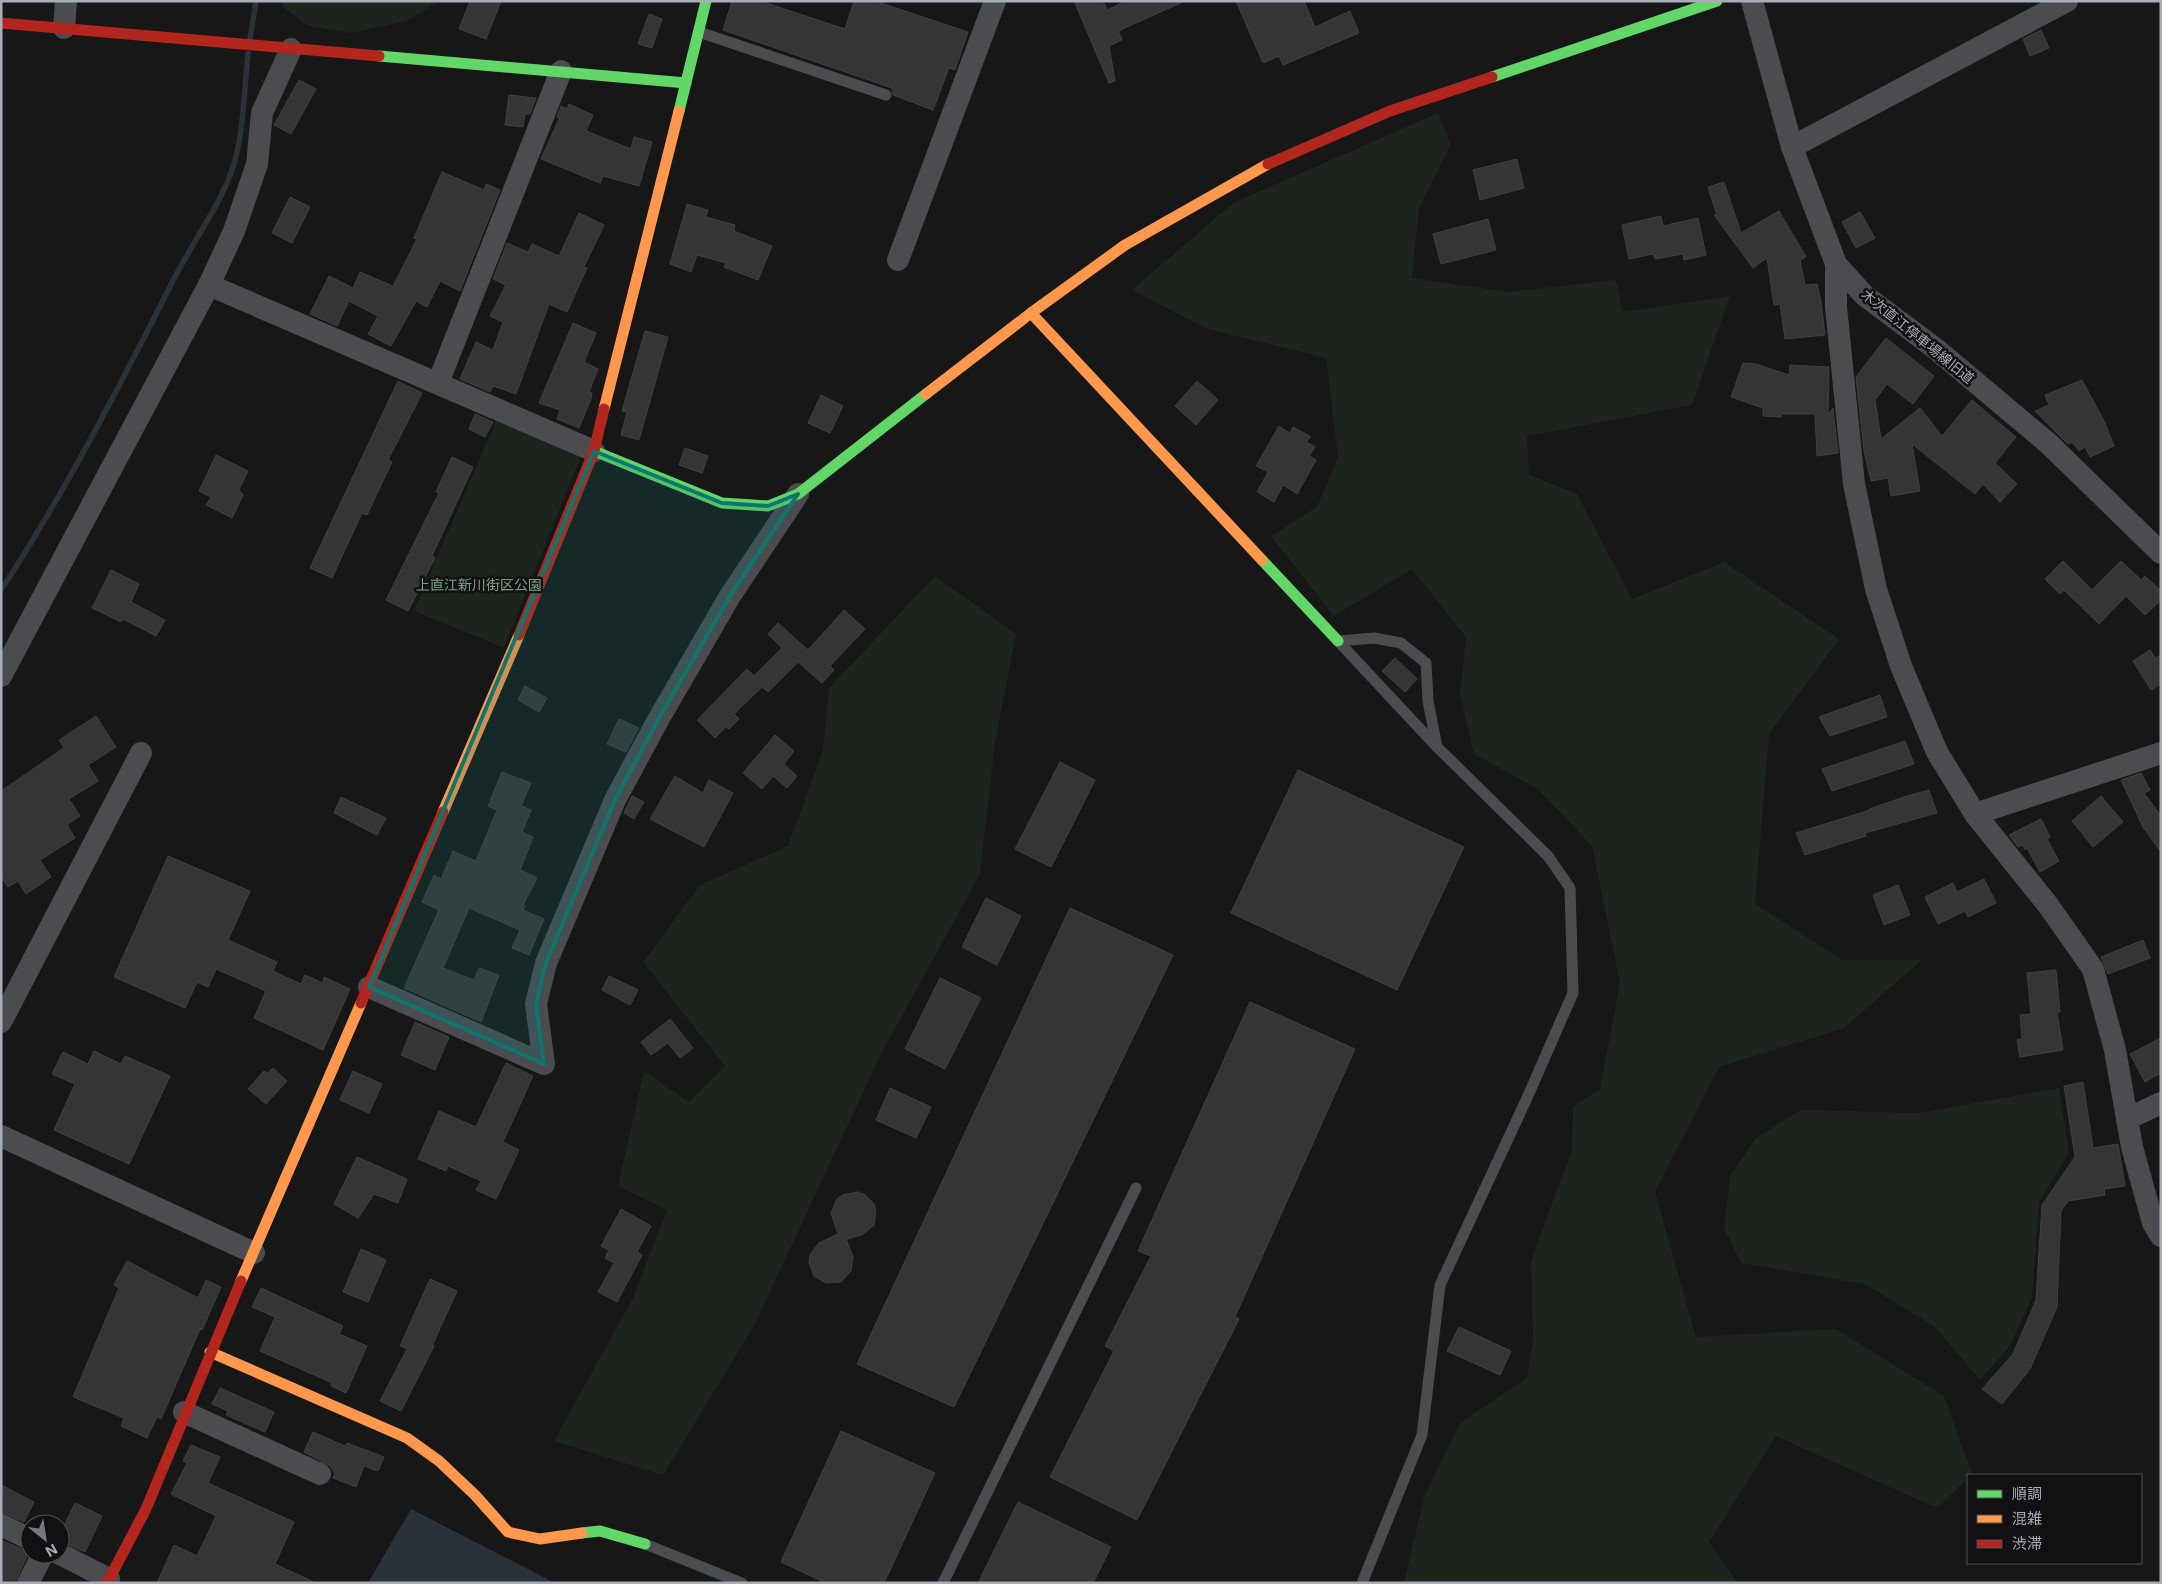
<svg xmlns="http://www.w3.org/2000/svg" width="2162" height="1584" font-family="Inter,'Noto Sans JP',sans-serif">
	<rect width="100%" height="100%" fill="#171717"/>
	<!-- green -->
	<g fill="#1d241e">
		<polygon points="283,1 440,1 406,21 351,33 308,26 282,6"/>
		<polygon points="1438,113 1451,144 1419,208 1412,278 1508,292 1616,280 1623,312 1730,296 1692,405 1527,436 1529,475 1577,494 1632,599 1724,562 1839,639 1769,734 1755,904 1842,960 1922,960 1844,1028 1719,1067 1655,1192 1696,1337 1836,1329 1944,1396 1972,1474 1968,1475 1968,1478 1937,1508 1776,1436 1709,1542 1738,1583 1404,1583 1424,1497 1460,1423 1527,1378 1533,1339 1531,1261 1572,1149 1573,1107 1600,1089 1620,983 1592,846 1538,789 1474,754 1460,694 1466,637 1412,569 1334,616 1271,536 1317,507 1338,457 1326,358 1207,329 1132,290 1233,203"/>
		<polygon points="496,421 581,456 504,648 414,611"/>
		<polygon points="935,576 1016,634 995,742 980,874 881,1054 754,1326 663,1475 554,1441 633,1298 667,1210 618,1186 644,1071 689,1102 725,1066 643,962 700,885 788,846 823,750 829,688"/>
		<polygon points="2059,1088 2069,1153 2039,1202 2032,1297 2010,1346 1980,1380 1935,1327 1865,1284 1741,1263 1724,1228 1730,1176 1756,1138 1801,1110 1919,1113"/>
	</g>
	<!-- water -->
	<polygon fill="#2a3239" points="411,1509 555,1583 368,1583"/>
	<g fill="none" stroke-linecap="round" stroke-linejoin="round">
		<!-- stream -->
		<g stroke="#2a3239" stroke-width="5.5">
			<polyline points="250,39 256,1"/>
			<path d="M1,590c65,-99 119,-205 173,-311 18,-36 43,-69 57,-106 13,-36 13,-83 17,-120"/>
		</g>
	</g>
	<!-- building -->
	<g fill="#353536" stroke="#3f4043">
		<polygon points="470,1 501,1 486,39 459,29"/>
		<polygon points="732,1 760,1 845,29 854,1 875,1 968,32 955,70 949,68 933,110 893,95 892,88 723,30"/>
		<polygon points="1074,1 1103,1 1107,10 1126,1 1185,1 1118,31 1122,40 1109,46 1115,81 1109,83"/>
		<polygon points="1236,1 1304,1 1315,27 1350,11 1359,33 1283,65 1279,56 1263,63"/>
		<polygon points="649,14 662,19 652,48 638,44"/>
		<polygon points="2041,30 2049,48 2030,56 2023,39"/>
		<polygon points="299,80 316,89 291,134 274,125"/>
		<polygon points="509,95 536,98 530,114 525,114 523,127 505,125"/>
		<polygon points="569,104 593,115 586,131 631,149 634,137 652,142 639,186 603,176 600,183 541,159 560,117 557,117 561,106 567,109"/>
		<polygon points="1517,159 1524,188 1480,200 1473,170"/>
		<polygon points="442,172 484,190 486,184 500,190 460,291 440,281 427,307 416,301 391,346 368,334 378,316 349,301 337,326 310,314 329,276 353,288 360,272 393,286 417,239 414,238"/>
		<polygon points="1724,182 1741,233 1779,211 1806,257 1800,260 1805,285 1817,284 1821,301 1825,335 1785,339 1780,304 1774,305 1767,258 1753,268 1714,215 1717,215 1708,187"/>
		<polygon points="290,197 310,207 292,243 272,233"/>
		<polygon points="687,204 708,210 706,217 735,225 734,231 772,246 758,280 724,267 726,263 697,255 691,272 670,264"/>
		<polygon points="1860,212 1875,238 1856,248 1842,222"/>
		<polygon points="579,213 604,225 584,267 587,268 567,312 549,304 516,394 493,386 490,392 460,379 476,342 493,350 503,322 490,316 506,285 493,279 507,243 528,252 532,244 559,256"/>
		<polygon points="1661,216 1663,226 1698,218 1706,255 1684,260 1683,254 1655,259 1653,254 1629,259 1622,225"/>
		<polygon points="1488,219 1496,250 1441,264 1433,234"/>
		<polygon points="573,323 596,333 584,362 598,369 589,392 592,393 591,399 579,428 557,419 560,410 539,403"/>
		<polygon points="645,331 668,337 639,440 621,435 627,412 622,411"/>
		<polygon points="1886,338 1934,376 1913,404 1887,384 1875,400 1881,439 1920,408 1942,436 1972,400 2016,437 1995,463 2017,484 2000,502 1983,484 1975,494 1912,444 1920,491 1891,496 1888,478 1871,481 1864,451 1856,377"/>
		<polygon points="1743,363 1756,364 1789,375 1790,365 1829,367 1828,415 1833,408 1838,453 1817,456 1815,414 1782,414 1781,417 1763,416 1763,408 1731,397"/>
		<polygon points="2082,380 2105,423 2114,446 2090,457 2085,447 2079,451 2072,442 2068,444 2035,411 2049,405 2045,395"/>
		<polygon points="398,381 422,393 388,460 392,462 367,515 362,513 332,578 310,568"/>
		<polygon points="1197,381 1218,400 1196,425 1175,406"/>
		<polygon points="821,395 843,406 830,433 808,423"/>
		<polygon points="475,414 493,422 485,437 469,429"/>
		<polygon points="1279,426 1290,433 1293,427 1311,437 1306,442 1315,447 1309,456 1316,460 1297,494 1283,485 1274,502 1257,492 1268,472 1256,466"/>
		<polygon points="685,448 708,456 702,473 679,465"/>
		<polygon points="216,455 248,471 239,490 243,495 232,518 206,505 211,497 199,491"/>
		<polygon points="452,457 473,467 432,556 435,558 408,611 386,600 439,493 436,492"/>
		<polygon points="2063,561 2092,590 2121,561 2141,580 2145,576 2161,591 2161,600 2145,615 2126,596 2099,624 2064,590 2060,594 2045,579"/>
		<polygon points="111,570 139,584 131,602 165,620 156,636 123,619 121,622 92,608"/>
		<polygon points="844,610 865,629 830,666 834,670 822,683 798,662 768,692 762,687 734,714 739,719 729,729 726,727 715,738 697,720 747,669 754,676 782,648 768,634 778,623 808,650"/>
		<polygon points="2150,650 2155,658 2161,655 2161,684 2151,690 2133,661"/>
		<polygon points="1395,658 1417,679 1405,692 1382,671"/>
		<polygon points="525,686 547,698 539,712 518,700"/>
		<polygon points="1880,695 1887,717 1830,736 1819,717"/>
		<polygon points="96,716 116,747 88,765 98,781 69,799 80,816 67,825 75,838 40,860 51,877 26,894 18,881 8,887 1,877 1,791 64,748 59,740"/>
		<polygon points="619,719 639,728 626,752 607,744"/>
		<polygon points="775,735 794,751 784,764 797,776 787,788 773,776 762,789 743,773"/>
		<polygon points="1905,741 1914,764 1832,791 1822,769"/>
		<polygon points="1060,762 1095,780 1051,867 1015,849"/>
		<polygon points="1298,770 1464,847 1397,990 1231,913"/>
		<polygon points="502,772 531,783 521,806 531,810 522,832 533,837 520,870 537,878 523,905 525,906 523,910 544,919 529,955 512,948 520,930 469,908 443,968 474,980 479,968 499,975 481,1022 404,988 439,910 422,902 434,875 441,879 453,851 476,861 497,810 488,806"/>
		<polygon points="2141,773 2150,790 2144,793 2161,816 2161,852 2143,827 2121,780"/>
		<polygon points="675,776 703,793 709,780 733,793 704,847 650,819"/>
		<polygon points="1929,790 1937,813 1865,833 1866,836 1805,855 1796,833 1870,810 1869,809 1907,796"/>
		<polygon points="632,796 644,802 634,819 624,813"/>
		<polygon points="2101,796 2123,822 2093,847 2072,821"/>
		<polygon points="341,797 386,818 377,835 334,813"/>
		<polygon points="2041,819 2050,837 2047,839 2059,861 2040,872 2027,848 2025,850 2023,845 2018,847 2009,835"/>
		<polygon points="168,856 250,891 228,940 277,962 273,971 301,984 305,975 323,983 324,977 350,989 323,1050 254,1018 266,991 216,969 208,987 197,982 185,1008 114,977"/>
		<polygon points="1984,879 1996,903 1968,917 1965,911 1938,924 1925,897 1953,883 1957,892"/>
		<polygon points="1898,885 1910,915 1884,925 1873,895"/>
		<polygon points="986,898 1021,916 997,965 962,947"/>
		<polygon points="1070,908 1173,955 954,1407 857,1364"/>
		<polygon points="2143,940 2150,958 2108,974 2101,957"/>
		<polygon points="2056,970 2060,1012 2057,1012 2063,1050 2020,1057 2017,1040 2022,1039 2020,1015 2031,1014 2027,973"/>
		<polygon points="609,976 638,990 630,1005 602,990"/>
		<polygon points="940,978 981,998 945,1069 905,1049"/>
		<polygon points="1250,1002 1355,1049 1235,1317 1239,1319 1137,1520 1050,1477 1114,1351 1105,1346 1151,1256 1138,1251"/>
		<polygon points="670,1019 693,1048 680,1058 668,1043 651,1055 641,1042"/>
		<polygon points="415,1022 449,1037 435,1070 401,1055"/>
		<polygon points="2161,1038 2161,1073 2145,1082 2130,1054"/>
		<polygon points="94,1051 121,1064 125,1056 170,1076 129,1164 54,1130 75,1084 52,1074 63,1052 88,1064"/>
		<polygon points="506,1063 533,1076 503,1142 519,1150 496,1199 476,1190 481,1181 448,1166 446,1171 418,1159 439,1111 476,1127"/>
		<polygon points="273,1068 287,1081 266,1104 248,1089 264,1071 268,1073"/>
		<polygon points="353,1071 382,1084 369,1113 340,1100"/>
		<polygon points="2083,1082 2093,1148 2118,1144 2125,1186 2104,1189 2105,1195 2068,1201 2061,1211 2057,1307 2030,1369 2002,1404 1982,1389 2013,1354 2036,1300 2042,1205 2075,1157 2064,1086"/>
		<polygon points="890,1088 931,1107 916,1138 876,1120"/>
		<polygon points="357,1157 407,1179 398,1203 374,1194 358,1218 334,1204"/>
		<polygon points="857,1192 864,1194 874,1204 876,1211 874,1225 862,1235 846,1239 853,1257 851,1271 841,1282 826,1283 814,1276 809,1262 810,1255 819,1243 838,1234 831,1213 837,1199 843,1195"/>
		<polygon points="621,1209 651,1226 637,1252 642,1255 617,1302 598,1292 614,1263 605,1258 609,1250 601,1246"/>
		<polygon points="361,1249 386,1260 368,1302 343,1292"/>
		<polygon points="127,1261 198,1298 206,1280 221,1287 202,1330 200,1329 161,1419 157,1417 147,1438 121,1426 124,1418 73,1397 119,1288 114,1285"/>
		<polygon points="430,1279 457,1291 432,1346 434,1346 401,1411 380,1401 407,1349 400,1346"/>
		<polygon points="261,1288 343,1326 339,1334 367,1346 346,1393 331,1386 332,1383 260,1351 275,1317 252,1307"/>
		<polygon points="1459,1327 1511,1351 1500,1375 1447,1351"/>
		<polygon points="220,1388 274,1412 265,1432 226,1415 228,1411 212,1404"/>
		<polygon points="841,1431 935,1473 884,1583 826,1583 781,1562"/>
		<polygon points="313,1432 345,1446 347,1443 384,1457 378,1471 364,1466 356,1487 333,1478 335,1474 330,1466 304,1452"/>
		<polygon points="191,1445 220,1457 208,1483 294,1522 275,1564 316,1583 157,1583 174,1545 197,1556 216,1516 171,1494 187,1463 183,1461"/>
		<polygon points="1,1485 34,1502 24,1522 1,1512"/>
		<polygon points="1018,1502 1111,1547 1093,1583 978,1583"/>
		<polygon points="75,1503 102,1516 85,1552 60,1541 60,1534"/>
		<polygon points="1,1540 29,1552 15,1583 1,1583"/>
	</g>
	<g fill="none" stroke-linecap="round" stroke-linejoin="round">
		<!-- lane -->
		<g stroke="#4b4c50" stroke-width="11">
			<polyline points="699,32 886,95"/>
			<polyline points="1338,641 1437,747 1548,856 1570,888 1573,993 1527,1098 1440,1285 1422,1435 1362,1583"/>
			<polyline points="1338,641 1374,638 1401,643 1426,663 1428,701 1437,747"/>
			<polyline points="645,1544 742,1583"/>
			<polyline points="943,1583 1136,1188"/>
		</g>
		<!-- street -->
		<g stroke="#4b4c50" stroke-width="22">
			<polyline points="1752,1 1792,147 1836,264 1864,295 1936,349 2049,444 2161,553"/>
			<polyline points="64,28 66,1"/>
			<polyline points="1792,147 2067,1"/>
			<polyline points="898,260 995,1"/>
			<polyline points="1836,264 1836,307 1854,484 1876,589 1901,666 1937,752 1975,814 2048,905 2093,969 2115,1050 2132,1147 2153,1223 2161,1236"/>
			<polyline points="209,285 594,451"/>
			<polyline points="438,383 561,71"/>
			<polyline points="1,676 209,285 234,231 257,164 262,113 291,49"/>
			<polyline points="1975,814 2161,753"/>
			<polyline points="369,987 544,1064 536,1004 546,963 615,800 658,720 730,596 798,494"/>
			<polyline points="1,1022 141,753"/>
			<polyline points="2127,1119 2161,1103"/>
			<polyline points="1,1136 254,1253"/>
			<polyline points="184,1412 320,1474"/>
			<polyline points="1,1525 30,1539"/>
			<polyline points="60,1554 109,1579"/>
			<polyline points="28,1583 43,1554"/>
		</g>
		<!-- fast -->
		<g stroke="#63d668" stroke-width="11">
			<polyline points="379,56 686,83"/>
			<polyline points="1492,77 1717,1"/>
			<polyline points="679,111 706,1"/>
			<polyline points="594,451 722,503 768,506 798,494 926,394"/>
			<polyline points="1262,560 1338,641"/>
			<polyline points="582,1533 600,1531 645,1544"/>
		</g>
		<!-- slow -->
		<g stroke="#ff974d" stroke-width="11">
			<polyline points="1031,313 1262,560"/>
			<polyline points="926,394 1031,313 1125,245 1268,164"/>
			<polyline points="604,409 679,111"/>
			<polyline points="443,812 519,635"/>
			<polyline points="241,1281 361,1003"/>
			<polyline points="210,1352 407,1438 439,1461 475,1495 508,1532 540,1539 582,1533"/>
		</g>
		<!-- jam -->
		<g stroke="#b3261e" stroke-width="11">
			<polyline points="1,23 379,56"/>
			<polyline points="1268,164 1390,111 1492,77"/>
			<polyline points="519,635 594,451 604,409"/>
			<polyline points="361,1003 443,812"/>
			<polyline points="107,1583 146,1509 241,1281"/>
		</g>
	</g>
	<!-- marked area -->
	<path fill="#0f766e" fill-opacity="0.2" stroke="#0f766e" stroke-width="4" stroke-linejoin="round" d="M594,451l128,52 46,3 30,-12 -68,102 -72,124 -43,80 -69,163 -10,41 8,60 -175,-77z"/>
	<g text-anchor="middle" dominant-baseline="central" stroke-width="5" stroke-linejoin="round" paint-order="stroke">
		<!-- street labels -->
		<g font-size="14" fill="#a8adb8" stroke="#111113">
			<text transform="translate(1918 336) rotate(39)">木次直江停車場線旧道</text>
		</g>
		<!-- park labels -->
		<g font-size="14" fill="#7fa381" stroke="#111113">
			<text x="479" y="584">上直江新川街区公園</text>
		</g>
	</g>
	<!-- border -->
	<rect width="2162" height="1584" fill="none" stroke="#a8adb8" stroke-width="5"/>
	<!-- legend -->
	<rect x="1967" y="1474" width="175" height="90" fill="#111113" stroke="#4d4f55"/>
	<rect x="1977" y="1490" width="25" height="8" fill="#63d668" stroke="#4d4f55"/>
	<text x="2012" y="1499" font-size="15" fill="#a8adb8">順調</text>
	<rect x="1977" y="1515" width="25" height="8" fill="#ff974d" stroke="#4d4f55"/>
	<text x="2012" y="1524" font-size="15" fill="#a8adb8">混雑</text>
	<rect x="1977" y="1540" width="25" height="8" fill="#b3261e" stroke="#4d4f55"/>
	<text x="2012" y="1549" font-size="15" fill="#a8adb8">渋滞</text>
	<!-- north arrow -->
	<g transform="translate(45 1539) rotate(150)"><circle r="24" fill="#111113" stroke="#4d4f55"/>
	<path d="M0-4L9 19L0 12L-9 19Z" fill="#757880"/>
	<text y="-8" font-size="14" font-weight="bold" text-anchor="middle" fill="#a8adb8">N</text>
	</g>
</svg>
